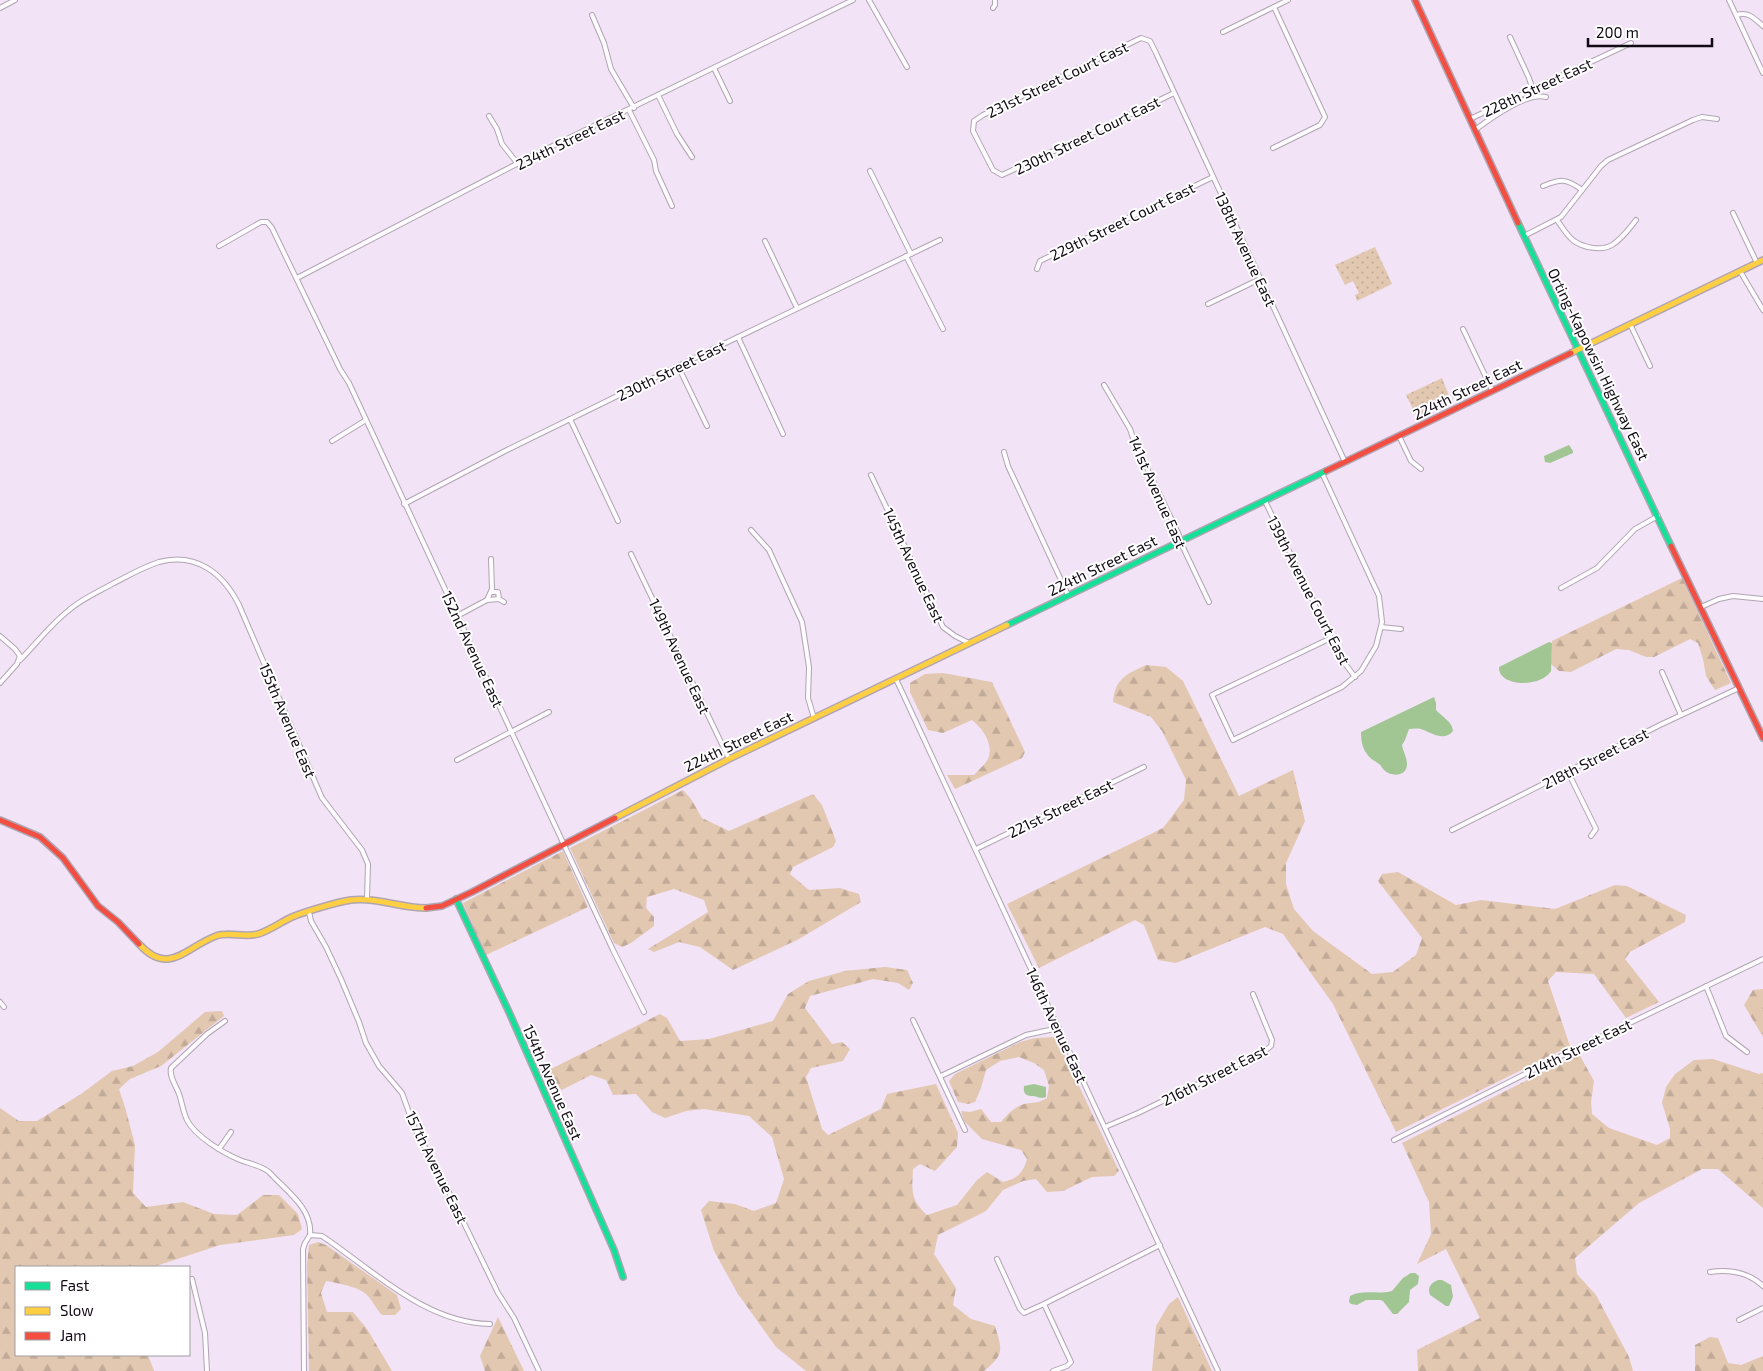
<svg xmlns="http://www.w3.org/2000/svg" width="1763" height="1371" font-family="'Exo 2',sans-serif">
	<defs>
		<pattern id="grass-dots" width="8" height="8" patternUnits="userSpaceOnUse" patternTransform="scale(1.25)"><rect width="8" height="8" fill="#e2c8b1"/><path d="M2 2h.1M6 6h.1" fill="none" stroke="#c1aa97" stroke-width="1.8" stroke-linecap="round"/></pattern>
		<pattern id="forest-firs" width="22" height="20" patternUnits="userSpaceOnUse" patternTransform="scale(1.25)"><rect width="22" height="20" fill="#e2c8b1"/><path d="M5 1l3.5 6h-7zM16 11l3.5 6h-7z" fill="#c1aa97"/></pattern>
	</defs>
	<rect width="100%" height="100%" fill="#f2e3f6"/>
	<!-- grass -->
	<g fill="url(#grass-dots)">
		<polygon points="1375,247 1392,284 1357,301 1355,295 1359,293 1353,281 1345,285 1335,265"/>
		<polygon points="1442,378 1451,401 1449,403 1419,418 1417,417 1406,395"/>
	</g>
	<!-- forest -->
	<g fill="url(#forest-firs)">
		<polygon points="1682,578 1731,683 1715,690 1706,676 1703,659 1698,643 1690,639 1654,657 1646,657 1629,650 1616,649 1571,672 1559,671 1551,664 1552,641"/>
		<path d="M1146,665l20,2 17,14 56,115 54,-26 12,51 -19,42v21l8,25 19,22 59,43 21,-2 23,-17 6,-17 -44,-57 4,-7 16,-2 58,33 25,-5 74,9 60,-24 12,1 59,29 -1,7 -55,30 -5,7 34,43 -33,16 -32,-44 -38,-2 -8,9 22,65 -174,86 -63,-128 -50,-70 -18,-7 -89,36 -18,-3 -14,-35 -9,-5 -96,48 -32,-64 156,-76 21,-28 2,-20 -24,-49 -11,-14 -38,-15c2,-24 14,-28 33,-37z"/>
		<path d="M943,673l49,9 33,70 -3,6 -67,31 -8,-14h27c4,-5 11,-10 14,-16 6,-15 -5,-30 -16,-39l-29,13 -15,-3 -18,-38v-9l15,-9z"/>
		<polygon points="683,790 691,799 702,818 729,831 813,794 822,805 836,841 833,847 793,867 790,874 809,890 840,888 859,894 861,902 799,939 733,970 700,947 679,942 654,952 648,949 708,912 704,900 674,889 647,897 646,908 654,917 654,926 631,943 622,947 614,943 570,848"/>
		<polygon points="563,851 588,907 486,955 463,903"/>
		<path d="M885,967l22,3 6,13 -4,7 -11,-7 -25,-4 -63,17 -5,12 27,36 10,-2 8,7 -7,12 -32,7 -5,9 16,52 6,6 53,-26 6,-15 49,-10 22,49 -1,14 -22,24 -15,-7 -7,5c-1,22 -3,30 14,46l30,-10 20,-25 10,-8 16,10c14,-3 20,-9 24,-23l-6,-9 -39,-11 -18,-18 -3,-10 9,1 11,-3 10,13h10c6,-7 13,-15 23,-18 9,-2 13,0 23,-6l2,-12 -5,-16 -10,-7 -15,-6 -19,4 -14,9 -5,18 -6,14 -7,2 -10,-2 -9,-21 6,-7 65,-32 15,-4 21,-1 63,134 -5,5 -22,1 -29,14 -16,1 -11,-13 -13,2 -20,9 -17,21 -48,24 -4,19 22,34 -3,17 18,14 24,7c7,24 10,28 -11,45h-178l-30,-24 -38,-53 -24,-43 -13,-41 8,-9 26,3 19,7 22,-8 8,-24 -12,-42 -23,-21 -45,-7 -18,2 -21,7 -13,-6 -16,-18 -23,1 -7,-15 -15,-5 -29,15 -12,-10 -1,-10 111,-56 7,4 13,23 29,-2 64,-18 15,-27 21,-13 36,-10z"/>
		<polygon points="1763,989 1763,1037 1744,1005 1753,990"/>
		<polygon points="222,1011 224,1016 161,1066 130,1079 119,1089 125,1107 135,1145 133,1193 146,1207 183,1202 214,1214 237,1215 263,1195 279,1195 298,1214 302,1229 294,1235 220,1245 153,1267 16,1267 16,1355 148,1355 154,1371 0,1371 0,1108 19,1121 37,1121 81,1094 112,1071 133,1066 158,1052 205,1012"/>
		<polygon points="1579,1054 1594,1081 1591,1102 1592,1114 1609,1128 1657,1145 1670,1138 1670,1129 1662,1103 1666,1087 1675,1074 1694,1060 1713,1059 1759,1074 1763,1073 1763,1208 1718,1169 1702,1169 1639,1203 1575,1258 1577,1274 1596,1295 1629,1357 1633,1371 1418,1371 1417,1350 1480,1318 1446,1249 1417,1264 1431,1234 1429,1202 1402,1143"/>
		<path d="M318,1242l8,3 71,50 4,14 -6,6h-13c-6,-6 -9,-14 -15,-20 -7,-8 -30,-12 -41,-14l-5,12 6,19h26l14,17 25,42h-83l-2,-106 2,-20z"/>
		<polygon points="1178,1297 1212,1371 1152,1371 1156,1326 1169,1304"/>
		<polygon points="498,1317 524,1371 485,1371 480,1356"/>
		<polygon points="1710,1337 1718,1338 1728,1363 1741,1365 1763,1356 1763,1371 1695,1371 1695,1345"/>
	</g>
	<!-- water -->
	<g fill="#a1c694">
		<polygon points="1569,445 1573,451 1573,453 1550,463 1545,462 1544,456"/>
		<path d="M1549,642l3,1 -1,28c-10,17 -53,16 -52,-4z"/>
		<path d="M1434,697l2,6v7c6,7 16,11 17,21 -9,11 -21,2 -32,-2 -4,-1 -8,0 -12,0l-4,11 -3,5c1,6 5,13 5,19 0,13 -16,13 -23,6 -1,-1 -4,-6 -5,-6 -5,-4 -9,-5 -12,-10 -5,-6 -6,-15 -6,-22z"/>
		<path d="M1034,1084l12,3v10c-6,2 -7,0 -13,-1 -7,0 -10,-2 -9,-10z"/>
		<path d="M1411,1273h4l4,3 -1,8 -8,6 -1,12 -12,12h-4l-10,-13 -3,-1h-14l-9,5 -6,-1 -2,-2 1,-6c13,-7 28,-1 42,-5l11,-13z"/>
		<path d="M1438,1280h4l9,5 2,12 -4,9h-3l-16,-11c-3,-8 1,-12 8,-15z"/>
	</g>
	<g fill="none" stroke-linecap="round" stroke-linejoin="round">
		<!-- street casing -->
		<g stroke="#b0a5b3" stroke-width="6">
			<g id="street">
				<polyline points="869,0 907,67"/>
				<polyline points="1729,0 1763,73"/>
				<polyline points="0,8 15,0"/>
				<polyline points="993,8 995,5 995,0"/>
				<polyline points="592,15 604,43 611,69 634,108"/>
				<path d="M1737,15c11,-4 18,4 26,11"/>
				<polyline points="1223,32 1288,0"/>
				<polyline points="1510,37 1529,78 1533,90"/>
				<polyline points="714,68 730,101"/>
				<polyline points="1174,93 1086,136 1002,175 993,170 973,131 974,121 983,115 1141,38 1150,41 1156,53 1345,462"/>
				<polyline points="658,95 677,134 692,157"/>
				<polyline points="629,110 654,160 656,171 672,206"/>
				<polyline points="489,116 497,129 502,144 518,164"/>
				<polyline points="1470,119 1631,43"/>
				<path d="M1475,130c16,-12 52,-38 71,-33"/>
				<polyline points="1273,148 1320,125 1325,117 1274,7"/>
				<polyline points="870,171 911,254"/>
				<path d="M1543,186c18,-7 23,-8 39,4"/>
				<polyline points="1733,213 1757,263"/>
				<path d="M1557,220c5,7 10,16 17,21 10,7 28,10 38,4 10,-6 17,-16 24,-25"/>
				<polyline points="1524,236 1561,217 1601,166 1608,160 1693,120 1702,117 1717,119"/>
				<polyline points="765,241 797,308"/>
				<polyline points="219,246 261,222 267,222 272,228 340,369 349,383 613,950 644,1012"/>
				<polyline points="906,256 943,329"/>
				<polyline points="1037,269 1040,261 1213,177"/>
				<polyline points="1740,271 1763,310"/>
				<polyline points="297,278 530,157 853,0"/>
				<polyline points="1208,304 1260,279"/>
				<polyline points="1630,324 1650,366"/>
				<polyline points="1463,329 1492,390"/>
				<polyline points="738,337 783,434"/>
				<polyline points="678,366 707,426"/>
				<polyline points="1104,385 1130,429 1134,441 1179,535 1180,541 1209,602"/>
				<polyline points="570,419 618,521"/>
				<polyline points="1399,436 1411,461 1421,469"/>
				<polyline points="332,441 366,420"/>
				<polyline points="1004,452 1008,466 1068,595"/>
				<polyline points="1322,473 1379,596 1382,622 1376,646 1361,671 1342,687 1233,740 1212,695 1331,638"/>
				<polyline points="871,475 943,627 955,636 969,643"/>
				<polyline points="1265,501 1340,657 1355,677"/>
				<polyline points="404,504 507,450 709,351 940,240"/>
				<polyline points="751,530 769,550 802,622 809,667 808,698 814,718"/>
				<polyline points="631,554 729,759"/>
				<polyline points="1561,588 1597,568 1635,529 1658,516"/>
				<polyline points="491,592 498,592 499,599"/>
				<polyline points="487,600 492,589 491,559"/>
				<polyline points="1701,607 1719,599 1733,596 1763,599"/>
				<polyline points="457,616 487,600 499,599 504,602"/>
				<polyline points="1381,627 1401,629"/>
				<polyline points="0,636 15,649 20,656 17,664 0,683"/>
				<path d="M20,660c16,-16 30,-35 48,-49 13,-12 30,-19 46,-28 14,-7 29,-16 45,-21 37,-10 64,11 80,43l83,193 40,52 6,14 -1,35"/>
				<polyline points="1662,672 1681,715"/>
				<polyline points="896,679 1218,1371"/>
				<polyline points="457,760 549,712"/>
				<polyline points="1568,772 1596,829 1591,836"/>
				<polyline points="1452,830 1660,725 1739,688"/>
				<polyline points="976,849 1144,767"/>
				<polyline points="309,912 311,921 326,947 341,979 359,1022 366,1043 379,1066 402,1093 415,1129 444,1182 498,1293 514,1318 539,1371"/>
				<polyline points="1706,986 1726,1036 1747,1052"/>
				<polyline points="0,1002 4,1007"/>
				<polyline points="913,1020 965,1130"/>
				<path d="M225,1021l-18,13 -36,34c-2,9 5,17 8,26 3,8 4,18 8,26 8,16 36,33 53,40 10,4 20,5 29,12 15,17 44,36 41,63"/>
				<polyline points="941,1076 1026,1035 1059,1028"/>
				<polyline points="1105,1127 1138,1113 1262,1053 1271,1046 1272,1040 1253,994"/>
				<polyline points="1394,1140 1561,1056 1763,959"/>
				<polyline points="219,1149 231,1132"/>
				<path d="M310,1235l12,1c51,34 103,87 168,88"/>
				<polyline points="997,1259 1020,1309 1024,1313 1044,1304 1160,1245"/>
				<path d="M1710,1272c20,-3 38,0 53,14"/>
				<polyline points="192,1279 205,1333 207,1371"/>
				<polyline points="1044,1304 1071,1362 1067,1366 1053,1371"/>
				<polyline points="1739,1320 1763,1308"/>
				<polyline points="304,1371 303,1249 305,1243 310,1235"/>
			</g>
		</g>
		<!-- fast casing -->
		<g stroke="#b0a5b3" stroke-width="8">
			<g id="fast">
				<polyline points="1518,223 1671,546"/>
				<polyline points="1007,625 1326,471"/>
				<polyline points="456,899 509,1012 614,1250 623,1277"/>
			</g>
		</g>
		<!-- slow casing -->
		<g stroke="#b0a5b3" stroke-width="8">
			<g id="slow">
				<polyline points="1571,353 1763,260"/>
				<polyline points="615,818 729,759 1007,625"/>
				<path d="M139,944c30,33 47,3 77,-8 13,-5 28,2 42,-2 11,-3 23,-12 34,-17 12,-5 45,-15 59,-17 25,-3 50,8 75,8"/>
			</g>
		</g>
		<!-- jam casing -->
		<g stroke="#b0a5b3" stroke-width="8">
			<g id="jam">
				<polyline points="1415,0 1518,223"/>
				<polyline points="1326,471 1571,353"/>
				<polyline points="1671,546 1763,738"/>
				<polyline points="0,820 40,837 63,858 98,906 118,922 139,944"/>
				<polyline points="426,908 442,906 472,892 615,818"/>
			</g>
		</g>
		<!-- street -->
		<use href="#street" stroke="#fdfbfe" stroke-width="4"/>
		<!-- fast -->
		<use href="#fast" stroke="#16e098" stroke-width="5"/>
		<!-- slow -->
		<use href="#slow" stroke="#ffcf43" stroke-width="5"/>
		<!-- jam -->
		<use href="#jam" stroke="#f24e42" stroke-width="5"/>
	</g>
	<g text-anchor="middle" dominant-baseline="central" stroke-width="4" stroke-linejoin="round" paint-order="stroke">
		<!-- street labels -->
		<g font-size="15" fill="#110914" stroke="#fff">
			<text transform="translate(1057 79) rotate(-26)">231st Street Court East</text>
			<text transform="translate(1537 87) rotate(-25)">228th Street East</text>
			<text transform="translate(1087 135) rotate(-26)">230th Street Court East</text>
			<text transform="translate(570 139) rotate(-26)">234th Street East</text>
			<text transform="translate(1122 221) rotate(-26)">229th Street Court East</text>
			<text transform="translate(1246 249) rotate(65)">138th Avenue East</text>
			<text transform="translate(1599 364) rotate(64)">Orting-Kapowsin Highway East</text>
			<text transform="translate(671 370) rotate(-26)">230th Street East</text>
			<text transform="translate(1467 389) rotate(-26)">224th Street East</text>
			<text transform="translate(1158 492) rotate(66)">141st Avenue East</text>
			<text transform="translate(914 565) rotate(65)">145th Avenue East</text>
			<text transform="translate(1102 565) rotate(-26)">224th Street East</text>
			<text transform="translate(1309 590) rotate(63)">139th Avenue Court East</text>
			<text transform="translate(473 649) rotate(65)">152nd Avenue East</text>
			<text transform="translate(680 656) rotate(65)">149th Avenue East</text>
			<text transform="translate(288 720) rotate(67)">155th Avenue East</text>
			<text transform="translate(738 741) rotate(-26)">224th Street East</text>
			<text transform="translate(1595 758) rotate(-27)">218th Street East</text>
			<text transform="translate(1060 808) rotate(-26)">221st Street East</text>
			<text transform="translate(1057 1025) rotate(65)">146th Avenue East</text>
			<text transform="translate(1578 1048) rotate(-26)">214th Street East</text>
			<text transform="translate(1214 1075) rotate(-27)">216th Street East</text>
			<text transform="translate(553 1082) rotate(66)">154th Avenue East</text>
			<text transform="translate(437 1167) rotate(64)">157th Avenue East</text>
		</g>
	</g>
	<!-- legend -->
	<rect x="15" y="1266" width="175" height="90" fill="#ffffff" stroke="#a09da1"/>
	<rect x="25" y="1282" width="25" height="8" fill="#16e098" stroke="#a09da1"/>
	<text x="60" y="1291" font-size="15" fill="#110914">Fast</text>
	<rect x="25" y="1307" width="25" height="8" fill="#ffcf43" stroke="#a09da1"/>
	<text x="60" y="1316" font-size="15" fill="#110914">Slow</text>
	<rect x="25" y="1332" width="25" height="8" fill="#f24e42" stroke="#a09da1"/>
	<text x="60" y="1341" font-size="15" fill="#110914">Jam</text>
	<!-- scale -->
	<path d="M1588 38v8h124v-8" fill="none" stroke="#110914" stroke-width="2.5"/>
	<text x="1596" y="38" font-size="15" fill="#110914" stroke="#ffffff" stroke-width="4" paint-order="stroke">200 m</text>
</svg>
